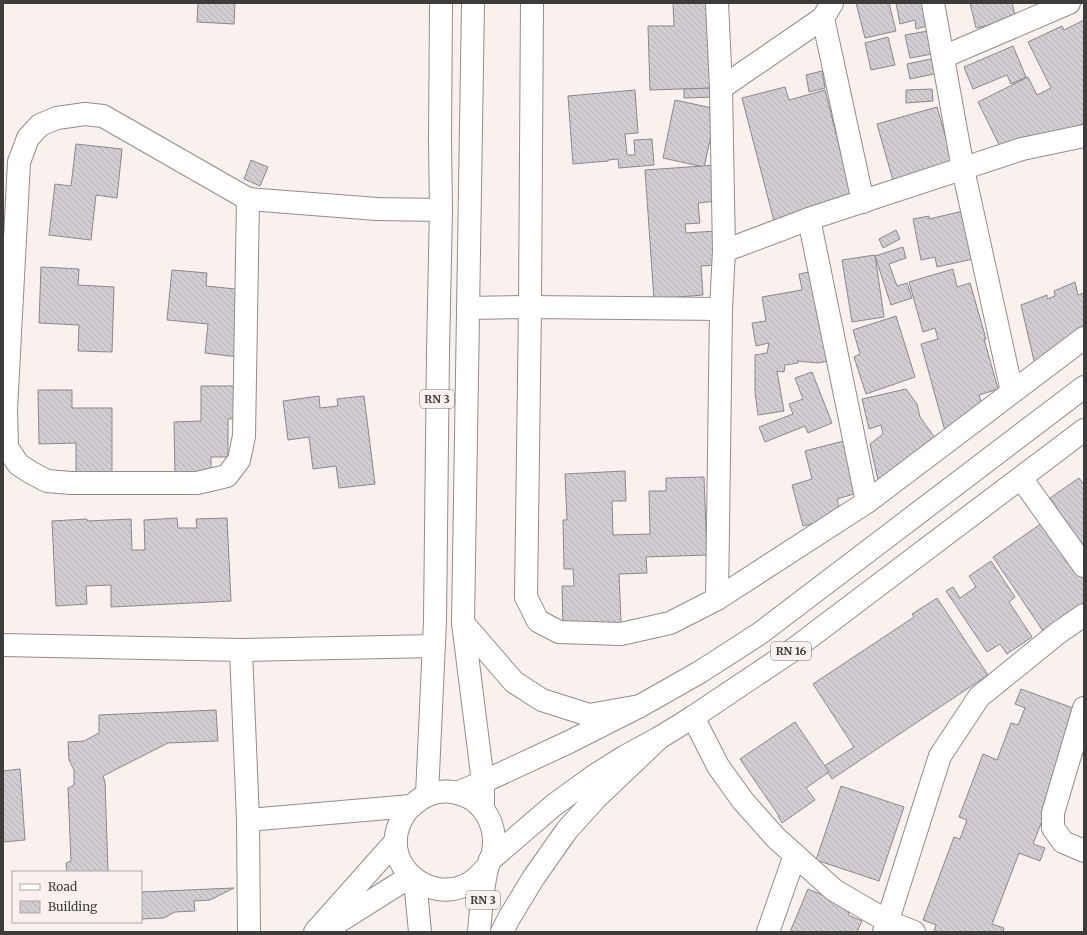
<svg xmlns="http://www.w3.org/2000/svg" width="1087" height="935" font-family="Merriweather,serif">
	<defs>
		<pattern id="building-back-hatch" width="6" height="6" patternUnits="userSpaceOnUse"><rect width="6" height="6" fill="#d1cdd2"/><path d="M-1 5l2 2M0 0l6 6M5-1l2 2" fill="none" stroke="#b4b1b5"/></pattern>
	</defs>
	<rect width="100%" height="100%" fill="#f8f1ee"/>
	<!-- building -->
	<g fill="url(#building-back-hatch)" stroke="#8b878c">
		<polygon points="198,3 235,3 234,24 197,22"/>
		<polygon points="673,3 710,3 712,88 650,90 648,26 674,26"/>
		<polygon points="856,3 889,3 896,31 865,38"/>
		<polygon points="896,3 929,3 934,24 916,29 915,20 900,24"/>
		<polygon points="970,3 1012,3 1016,19 976,28"/>
		<polygon points="1084,20 1084,123 1007,161 978,102 1028,77 1037,95 1051,88 1028,42 1062,26 1064,30"/>
		<polygon points="934,30 938,53 910,58 905,35"/>
		<polygon points="888,37 895,65 871,70 865,43"/>
		<polygon points="1013,46 1026,77 1011,84 1007,75 973,89 964,67"/>
		<polygon points="940,57 943,72 910,79 907,64"/>
		<polygon points="822,71 825,88 809,92 806,75"/>
		<polygon points="785,87 789,100 825,90 853,201 774,221 742,98"/>
		<polygon points="714,88 714,97 684,98 684,89"/>
		<polygon points="932,89 933,101 906,103 906,90"/>
		<polygon points="635,90 638,133 625,134 627,155 635,155 634,140 652,139 654,165 619,168 618,159 608,160 608,161 573,164 568,96"/>
		<polygon points="675,100 717,109 704,167 663,158"/>
		<polygon points="937,107 956,173 896,191 877,124"/>
		<polygon points="76,144 122,149 117,198 96,195 91,240 49,235 55,184 71,186"/>
		<polygon points="251,160 268,167 260,186 244,179"/>
		<polygon points="717,165 719,201 698,203 700,223 685,224 686,233 716,231 718,265 701,266 703,295 654,299 645,170"/>
		<polygon points="963,211 973,259 937,267 935,257 921,260 913,219 929,216 929,219"/>
		<polygon points="896,230 900,239 883,248 879,239"/>
		<polygon points="903,247 906,258 889,264 897,286 907,283 912,298 891,305 875,256"/>
		<polygon points="875,255 884,317 852,322 842,260"/>
		<polygon points="41,267 79,269 78,285 114,287 112,352 78,351 79,325 39,323"/>
		<polygon points="953,269 957,287 970,283 986,339 984,339 998,389 979,395 986,419 945,431 921,344 938,339 935,328 923,332 909,282"/>
		<polygon points="172,270 207,273 206,286 245,290 238,357 205,353 208,324 167,320"/>
		<polygon points="814,271 829,361 818,363 797,361 798,363 785,365 784,372 777,371 784,411 758,415 755,392 755,355 767,353 769,343 756,346 752,323 766,321 762,297 802,290 799,274"/>
		<polygon points="1075,282 1078,295 1084,293 1084,331 1035,365 1021,305 1047,295 1047,299 1055,296 1054,291"/>
		<polygon points="896,316 915,377 866,394 854,357 860,354 853,330"/>
		<polygon points="812,372 832,423 808,433 805,426 765,442 759,427 793,414 789,404 803,399 795,378"/>
		<polygon points="201,386 242,386 242,418 228,419 228,457 211,457 211,473 175,474 174,422 201,421"/>
		<polygon points="906,389 917,404 920,417 943,449 878,480 870,444 883,434 881,425 869,429 862,399"/>
		<polygon points="38,390 72,390 72,408 112,408 112,473 76,474 76,443 39,444"/>
		<polygon points="319,396 320,408 338,406 337,399 364,396 375,484 339,488 336,466 313,469 309,437 288,440 283,401"/>
		<polygon points="851,439 864,491 837,499 841,516 803,526 792,485 812,479 805,451"/>
		<polygon points="625,471 626,501 612,501 613,535 650,534 649,491 666,491 666,478 704,477 707,555 646,557 647,573 619,574 621,623 563,625 562,586 574,586 573,569 564,569 563,520 567,520 565,474"/>
		<polygon points="1079,478 1084,485 1084,548 1050,498"/>
		<polygon points="177,518 178,528 197,528 196,519 227,518 231,601 111,607 111,585 86,586 87,604 56,606 52,521 87,519 87,521 131,519 132,550 145,550 144,520"/>
		<polygon points="1048,519 1084,572 1084,603 1043,631 993,557"/>
		<polygon points="991,561 1015,597 1009,602 1032,637 1007,654 1000,644 987,652 946,591 953,587 960,598 976,587 969,576"/>
		<polygon points="937,598 988,675 832,779 824,766 854,747 813,684 914,617 912,614"/>
		<polygon points="1021,689 1084,712 1033,844 1045,848 1040,861 1019,853 992,924 1004,928 1003,932 934,932 936,925 923,920 954,837 960,839 967,820 959,817 983,754 997,760 1011,723 1018,725 1025,708 1015,704"/>
		<polygon points="216,710 218,741 168,743 103,776 105,782 108,872 67,872 66,863 71,861 68,788 74,785 74,770 69,760 68,742 84,741 99,733 99,715"/>
		<polygon points="795,722 829,772 806,788 815,800 782,823 778,816 779,816 740,759"/>
		<polygon points="20,769 25,840 3,842 3,771"/>
		<polygon points="841,786 904,807 879,881 816,860"/>
		<polygon points="234,888 210,900 194,901 195,911 175,912 164,918 141,919 141,892"/>
		<polygon points="808,889 851,907 848,915 862,921 857,932 790,932"/>
	</g>
	<g fill="none" stroke-linecap="round" stroke-linejoin="round">
		<!-- minor casing -->
		<g stroke="#938d8b" stroke-width="24">
			<g id="minor">
				<polyline points="532,3 530,307 526,597 538,621 559,632 621,634 670,623 717,599 867,502 1084,338"/>
				<polyline points="717,3 721,88 724,251 721,309 717,599"/>
				<polyline points="933,3 963,169 1012,392"/>
				<polyline points="823,18 863,202"/>
				<polyline points="943,57 1069,3"/>
				<polyline points="721,88 823,18 832,3"/>
				<polyline points="248,199 244,436 239,460 227,476 197,483 71,483 47,481 30,472 18,464 7,447 6,410 19,162 28,138 40,125 57,118 85,114 103,116 248,199 377,209 441,210"/>
				<polyline points="809,219 867,502"/>
				<polyline points="724,251 809,219 1022,149 1084,136"/>
				<polyline points="468,308 530,307 721,309"/>
				<polyline points="1021,478 1084,566"/>
				<polyline points="3,645 241,650 434,646"/>
				<polyline points="241,650 248,820 249,932"/>
				<polyline points="1084,708 1053,813 1053,828 1063,842 1084,851"/>
				<polyline points="693,717 718,766 743,801 776,838 834,890 887,921 914,932"/>
				<polyline points="248,820 411,806"/>
				<polyline points="768,932 795,855"/>
				<polyline points="884,932 940,756 979,697 1058,633 1084,615"/>
			</g>
		</g>
		<!-- major casing -->
		<g stroke="#938d8b" stroke-width="24">
			<g id="major">
				<polyline points="457,793 483,782 569,742 640,706 700,672 759,634 1084,387"/>
				<polyline points="490,860 554,805 594,776 624,757 659,738 693,717 790,652 1084,430"/>
				<polyline points="327,929 411,876"/>
				<polyline points="315,932 396,841"/>
			</g>
		</g>
		<!-- highway casing -->
		<g stroke="#938d8b" stroke-width="24">
			<g id="highway">
				<polyline points="473,3 463,623 483,782 483,808"/>
				<polyline points="463,623 514,682 542,700 589,715 640,706"/>
				<polyline points="427,795 435,621 438,352 441,210 440,141 441,3"/>
				<polyline points="415,880 420,932"/>
				<path d="M479,932c2,-21 3,-43 8,-63 1,-6 5,-11 6,-17 4,-21 -4,-41 -21,-53 -4,-2 -8,-4 -12,-5 -9,-4 -23,-3 -32,1 -5,2 -11,6 -15,10 -7,5 -11,12 -14,20 -16,40 29,78 67,60 9,-4 15,-11 21,-18"/>
				<polyline points="502,932 509,918 534,877 567,830 596,798 659,738"/>
			</g>
		</g>
		<!-- minor -->
		<use href="#minor" stroke="#fff" stroke-width="22"/>
		<!-- major -->
		<use href="#major" stroke="#fff" stroke-width="22"/>
		<!-- highway -->
		<use href="#highway" stroke="#fff" stroke-width="22"/>
	</g>
	<g text-anchor="middle" dominant-baseline="central" stroke-width="4" stroke-linejoin="round" paint-order="stroke">
		<!-- shield labels -->
		<g fill="#f8f1ee" stroke="#767271" stroke-width="1">
			<rect x="420" y="390" width="34" height="18" rx="3"/>
			<rect x="771" y="642" width="40" height="18" rx="3"/>
			<rect x="466" y="891" width="34" height="18" rx="3"/>
		</g>
		<g font-size="11" font-weight="bold" fill="#3e3c3b">
			<text x="437" y="399">RN 3</text>
			<text x="791" y="651">RN 16</text>
			<text x="483" y="900">RN 3</text>
		</g>
	</g>
	<!-- border -->
	<rect width="1087" height="935" fill="none" stroke="#3e3c3b" stroke-width="8"/>
	<!-- legend -->
	<rect x="12" y="871" width="130" height="52" fill="#f8f1ee" stroke="#aea9a6"/>
	<rect x="20" y="884" width="20" height="6" fill="#ffffff" stroke="#aea9a6"/>
	<text x="48" y="891" font-size="12" fill="#3e3c3b">Road</text>
	<rect x="20" y="901" width="20" height="12" fill="url(#building-back-hatch)" stroke="#aea9a6"/>
	<text x="48" y="911" font-size="12" fill="#3e3c3b">Building</text>
</svg>
